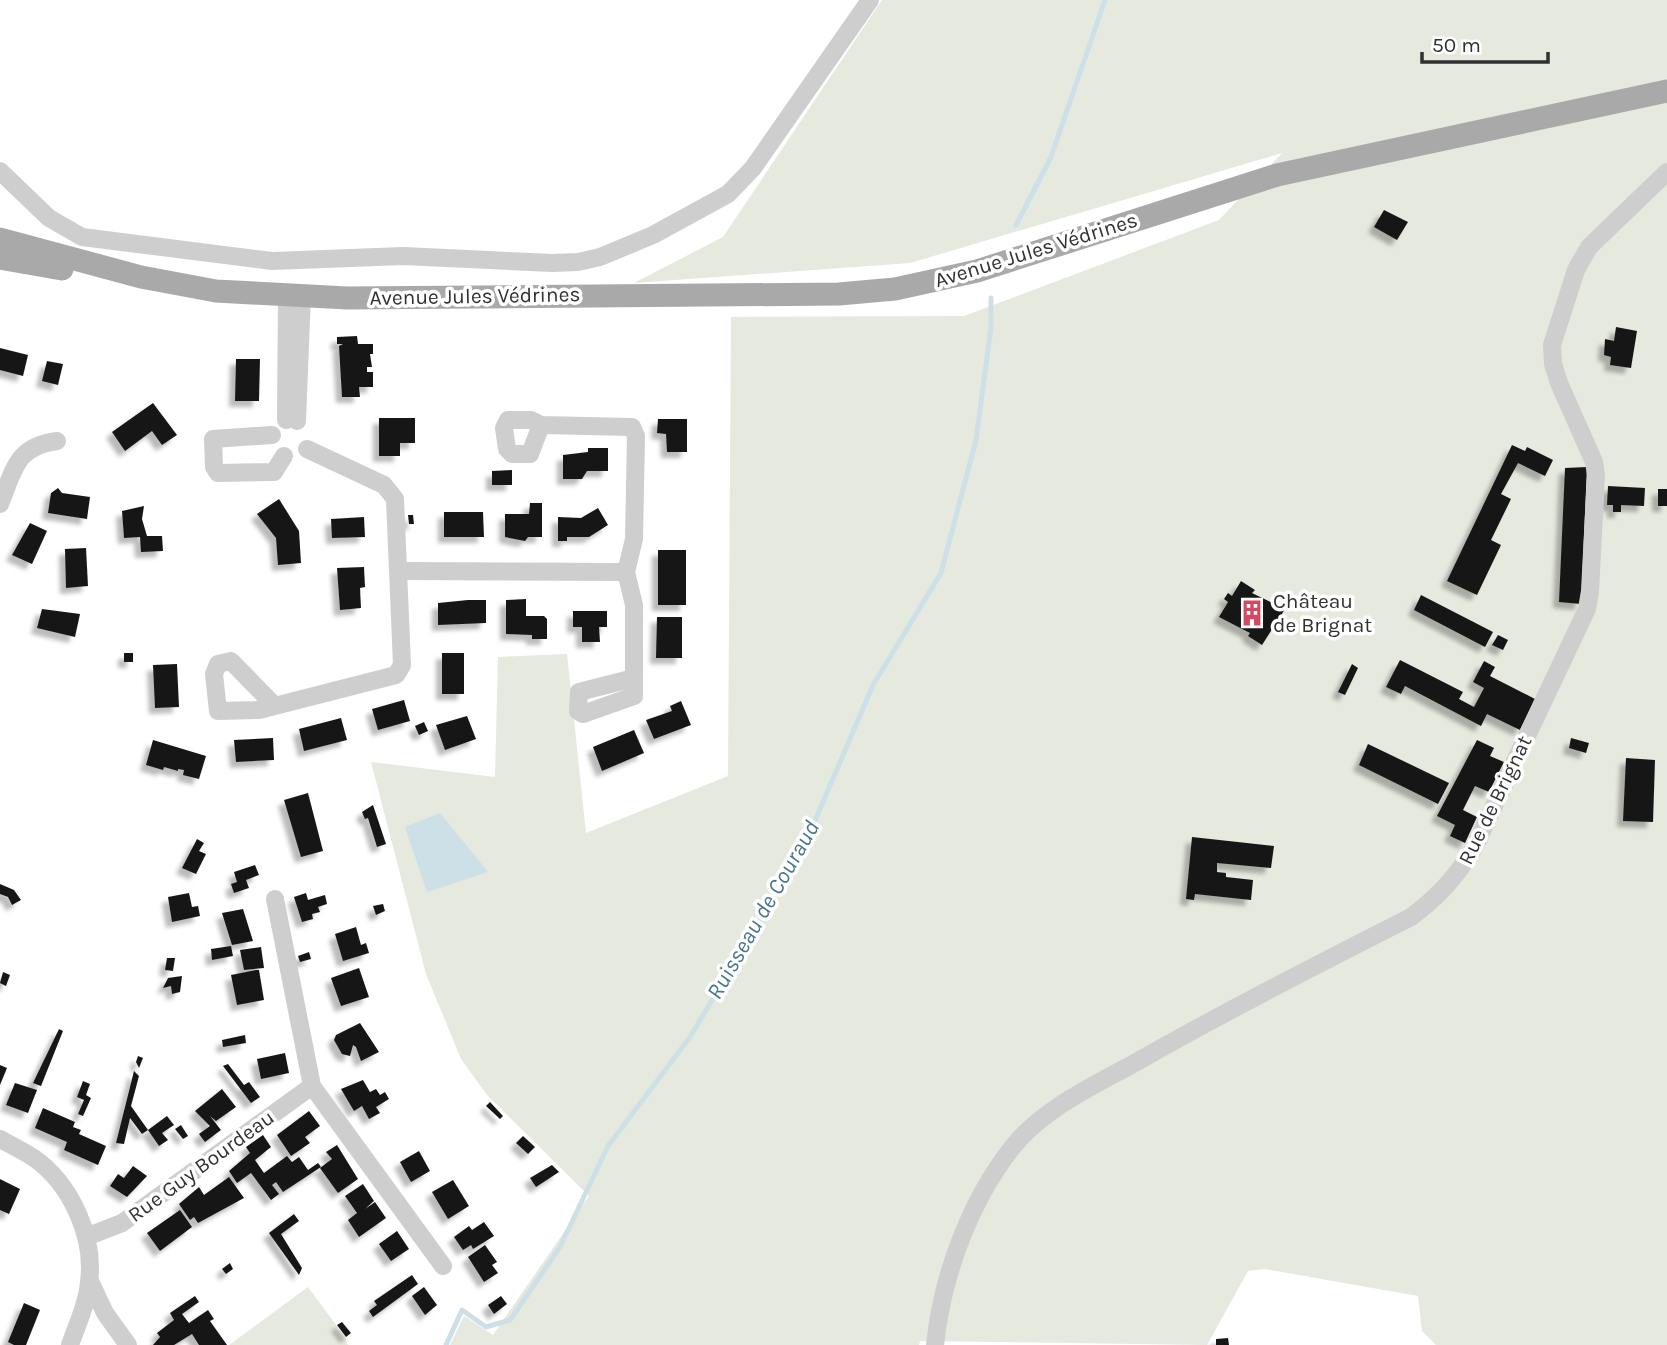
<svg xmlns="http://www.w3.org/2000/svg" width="1667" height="1345" font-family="Karla,sans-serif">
	<defs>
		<filter id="shadow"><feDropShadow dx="-6" dy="6" stdDeviation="2" flood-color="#0004"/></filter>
	</defs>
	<rect width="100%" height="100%" fill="#fff"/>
	<!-- green -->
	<g fill="#e5e9de">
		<polygon points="882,0 1667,0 1667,1345 1436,1345 1422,1331 1418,1296 1265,1269 1248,1271 1207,1345 920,1341 919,1345 450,1345 464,1316 493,1335 589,1196 487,1095 461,1059 426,974 371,762 495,777 498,657 567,654 586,833 728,776 731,317 964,316 1219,220 1282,153 910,263 634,283 723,237"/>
		<polygon points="308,1287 345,1337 348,1345 229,1345"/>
	</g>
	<!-- water -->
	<polygon fill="#cde0e7" points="440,813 488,872 427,892 405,827"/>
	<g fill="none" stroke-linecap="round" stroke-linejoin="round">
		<!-- stream -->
		<g stroke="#cde0e7" stroke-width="5">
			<polyline points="1016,225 1051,157 1105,0"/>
			<polyline points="446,1345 462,1310 486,1327 510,1320 560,1247 608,1146 690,1037 805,844 873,685 941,573 976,440 991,327 991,298"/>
		</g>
	</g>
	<!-- building -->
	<g fill="#181818" filter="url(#shadow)">
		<polygon points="1384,210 1408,222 1397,240 1374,227"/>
		<polygon points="1616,327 1637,331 1631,368 1610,365 1611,357 1604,355 1605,339 1614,341"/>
		<polygon points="357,336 358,344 373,344 373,354 370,354 372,367 367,367 367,372 373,372 373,387 359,387 360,397 342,397 339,346 343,344 337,344 337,337"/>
		<polygon points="0,348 28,355 23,376 0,370"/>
		<polygon points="236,359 260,359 259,401 235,401"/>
		<polygon points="47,361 63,364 58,385 42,381"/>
		<polygon points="153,403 177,435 162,445 152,431 125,451 112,432"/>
		<polygon points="379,418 415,418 415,443 400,443 400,456 379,456"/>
		<polygon points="658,419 687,419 687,452 667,452 666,434 657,433"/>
		<polygon points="1512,445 1525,451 1527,447 1553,460 1545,476 1518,463 1501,494 1511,499 1491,540 1501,545 1477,595 1447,581"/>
		<polygon points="588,448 608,448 608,471 587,471 582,479 563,479 563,455 588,452"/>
		<polygon points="1587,467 1581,604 1559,602 1565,468"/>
		<polygon points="512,470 512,485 492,485 492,471"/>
		<polygon points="1608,486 1645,488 1644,506 1621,505 1621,512 1613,512 1613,505 1607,505"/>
		<polygon points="58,488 62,493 90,497 87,519 48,513 51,493"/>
		<rect x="1658" y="489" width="9" height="17"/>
		<polygon points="279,499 299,531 301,563 278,565 276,538 257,514"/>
		<polygon points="530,503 542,503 542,537 528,537 525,541 505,537 505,514 529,514"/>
		<polygon points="144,506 142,519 147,536 162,536 163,551 141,552 140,537 124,538 122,511"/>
		<polygon points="598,508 608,525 589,537 567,537 567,541 558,541 558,517 581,518"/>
		<polygon points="444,512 483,512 484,537 444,537"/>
		<polygon points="408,515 413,515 414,524 409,524"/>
		<polygon points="364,517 365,537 332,538 331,519"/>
		<polygon points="30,523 47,531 32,564 12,555"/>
		<polygon points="86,548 88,586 66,588 65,549"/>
		<rect x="658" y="550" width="28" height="55"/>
		<polygon points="364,567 365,587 360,588 361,608 340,610 337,568"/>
		<polygon points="1241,581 1255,590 1252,593 1285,609 1262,645 1248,636 1250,633 1219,617 1228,602 1224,599 1228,593 1232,596"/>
		<polygon points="1421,595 1493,632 1485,647 1414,610"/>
		<polygon points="526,599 526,616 544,616 547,619 547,639 532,639 532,635 506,634 506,600"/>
		<polygon points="468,600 486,600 486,623 438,625 438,603"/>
		<polygon points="42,609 80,614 75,637 37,628"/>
		<polygon points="573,611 607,611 607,627 599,627 600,642 582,642 582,627 573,627"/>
		<polygon points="657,617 682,617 682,658 656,658"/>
		<polygon points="1498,635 1508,640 1503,650 1492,645"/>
		<rect x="124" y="653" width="9" height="9"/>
		<rect x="442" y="653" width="22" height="41"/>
		<polygon points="1400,660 1463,692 1459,699 1474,707 1484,688 1473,682 1484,661 1495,667 1490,676 1535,699 1520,730 1487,714 1481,726 1405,686 1401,694 1386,687"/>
		<polygon points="177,664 179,707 155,708 153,665"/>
		<polygon points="1352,664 1358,668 1345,695 1338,692"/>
		<polygon points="404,700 410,721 378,730 372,709"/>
		<polygon points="681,701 691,725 654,739 646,720 672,711 670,706"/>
		<polygon points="467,716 476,739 445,750 436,725"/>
		<polygon points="341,718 347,740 304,751 299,729"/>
		<polygon points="424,722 428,731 419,735 415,726"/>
		<polygon points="634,730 644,753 602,771 593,747"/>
		<polygon points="273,738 274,760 236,762 234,740"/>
		<polygon points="1571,738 1589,743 1586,753 1569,748"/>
		<polygon points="153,740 206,756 199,779 183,775 184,770 178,769 178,771 164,767 163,770 146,765"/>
		<polygon points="1477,740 1494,748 1490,756 1504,762 1489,792 1475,786 1463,810 1477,817 1465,843 1450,836 1455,825 1437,816"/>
		<polygon points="1368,744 1449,783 1438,804 1359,765"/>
		<polygon points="1626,758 1655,760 1653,822 1623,821"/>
		<polygon points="308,793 323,851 301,857 284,800"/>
		<polygon points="373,805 386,844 377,847 368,818 365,819 362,812"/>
		<polygon points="1192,837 1274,846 1271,868 1217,863 1217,872 1226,873 1226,877 1253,880 1251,900 1195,894 1194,900 1186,899"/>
		<polygon points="197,839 204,843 199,851 206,854 196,874 182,868"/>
		<polygon points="255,865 259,875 246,880 249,888 234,893 231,884 237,882 234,872"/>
		<polygon points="0,884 14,890 21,900 12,905 8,897 0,894"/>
		<polygon points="189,893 192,907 198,906 200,916 172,922 168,897"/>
		<polygon points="306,893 308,900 325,895 327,904 318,907 320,912 312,914 313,919 302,922 294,897"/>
		<polygon points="383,904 385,911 376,915 373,906"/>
		<polygon points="243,909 253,941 232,945 222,913"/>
		<polygon points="356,927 361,945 366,943 369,953 343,961 335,934"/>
		<polygon points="231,946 233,956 212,960 211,949"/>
		<polygon points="261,947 264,968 244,970 240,950"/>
		<polygon points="309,952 311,959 300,962 298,956"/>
		<polygon points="167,958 175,958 173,971 165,970"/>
		<polygon points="359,968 369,997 341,1006 331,978"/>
		<polygon points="256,970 259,970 264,1000 237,1005 231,975"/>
		<polygon points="3,972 10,975 6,986 0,983"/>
		<polygon points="182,976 180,992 172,994 171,986 163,988 168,978"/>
		<polygon points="360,1023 379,1052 361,1061 356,1047 353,1045 350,1056 342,1054 334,1040 336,1035"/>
		<polygon points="59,1029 63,1031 41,1086 33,1083"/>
		<polygon points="245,1035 246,1043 223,1047 222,1040"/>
		<polygon points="285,1053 289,1073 261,1079 257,1059"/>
		<polygon points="138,1056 143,1058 139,1068 136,1062"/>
		<polygon points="228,1064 244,1085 249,1082 260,1097 251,1103 223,1066"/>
		<polygon points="0,1065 7,1068 0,1085"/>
		<polygon points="134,1071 139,1076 131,1106 148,1130 142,1134 130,1118 124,1144 116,1143"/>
		<polygon points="363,1080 370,1092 376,1089 380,1095 385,1092 389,1099 376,1107 380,1113 369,1119 362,1106 354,1111 341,1089"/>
		<polygon points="83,1081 90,1084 86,1095 91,1098 83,1116 78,1114 84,1100 77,1097"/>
		<polygon points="15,1083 37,1090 28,1113 6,1105"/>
		<polygon points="222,1089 236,1107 216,1121 210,1116 221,1130 205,1142 199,1134 210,1126 195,1111"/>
		<polygon points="490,1102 503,1116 500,1119 486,1106"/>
		<polygon points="43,1108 75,1122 73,1127 81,1130 79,1134 106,1146 98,1165 64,1150 67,1142 35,1128"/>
		<polygon points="309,1111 320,1126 305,1137 310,1143 291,1156 277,1135"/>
		<polygon points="167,1116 174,1125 162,1133 168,1140 159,1146 148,1130"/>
		<polygon points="181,1125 188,1136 183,1139 175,1129"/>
		<polygon points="263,1135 271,1147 255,1160 264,1173 287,1156 292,1162 299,1157 308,1170 318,1163 321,1167 283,1192 276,1182 272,1185 279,1194 271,1200 251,1173 237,1183 229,1171 250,1153 246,1147"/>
		<polygon points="523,1136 535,1147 528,1154 516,1143"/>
		<polygon points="337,1145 358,1179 338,1193 320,1168 332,1159 326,1152"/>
		<polygon points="419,1151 430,1171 411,1182 400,1162"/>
		<polygon points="552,1165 559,1172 536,1187 530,1178"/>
		<polygon points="133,1166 147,1176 127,1197 110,1186 118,1174 124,1178"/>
		<polygon points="229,1177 244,1198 198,1223 194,1217 190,1220 179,1204 199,1187 204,1195"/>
		<polygon points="0,1179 20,1189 9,1214 0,1210"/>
		<polygon points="453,1180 469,1206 448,1219 432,1192"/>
		<polygon points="363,1184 374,1201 365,1209 375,1202 386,1218 359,1237 348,1220 357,1213 345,1196"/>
		<polygon points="180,1210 192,1227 160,1251 147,1233"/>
		<polygon points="294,1214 299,1221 281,1234 302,1268 299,1275 269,1233"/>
		<polygon points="484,1222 494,1236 473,1249 471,1245 463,1250 454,1237 469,1226 472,1230"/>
		<polygon points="397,1231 409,1249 391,1261 379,1244"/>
		<polygon points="485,1245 497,1262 492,1265 498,1273 484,1282 468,1257"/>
		<polygon points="230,1263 233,1269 226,1274 222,1269"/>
		<polygon points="412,1275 418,1284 373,1317 369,1311 377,1305 374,1301"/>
		<polygon points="424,1287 437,1305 425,1315 412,1296"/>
		<polygon points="195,1296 199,1302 182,1314 189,1323 208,1310 214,1319 210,1321 227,1345 199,1345 192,1334 174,1345 153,1345 160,1337 157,1333 174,1320 170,1313"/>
		<polygon points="501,1296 507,1304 494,1314 488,1305"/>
		<polygon points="24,1303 40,1310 26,1345 14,1345 8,1342"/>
		<polygon points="342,1322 351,1333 346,1337 337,1325"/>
		<polygon points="1228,1338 1229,1345 1216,1345 1216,1339"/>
	</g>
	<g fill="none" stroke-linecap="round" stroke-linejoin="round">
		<!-- minor -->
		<g stroke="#cecece" stroke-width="18">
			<polyline points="0,171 49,218 82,237 272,261 403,256 553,263 578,262 600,257 653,235 728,194 753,168 870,0"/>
			<polyline points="286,420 287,294"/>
			<polyline points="297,421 302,295"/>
			<polyline points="272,435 213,439 214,467 218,473 274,472 284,456"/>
			<path d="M0,504c14,-34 16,-58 57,-63"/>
			<polyline points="400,571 626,572 634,539 636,436 632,427 541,425 531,420 508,420 504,428 507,449 512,454 530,454 541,425"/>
			<polyline points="626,572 634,605 634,696 583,714 578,711 579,692 634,678"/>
			<polyline points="274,705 231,661 218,664 214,674 218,711 259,710 396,675 402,665 395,499 384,485 307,449"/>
			<polyline points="275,899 312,1086 443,1266"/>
			<path d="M0,1139c11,6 23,12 34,19 37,26 61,79 55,124 -2,22 -12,43 -19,63"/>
			<polyline points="86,1237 122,1223 312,1086"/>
			<polyline points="90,1281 105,1313 128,1345"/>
			<path d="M935,1345c7,-68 34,-142 76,-196 30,-39 80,-62 122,-85 91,-52 184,-99 278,-147 27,-20 45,-40 63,-69l113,-239 3,-18 6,-116 -2,-13 -35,-79 -6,-19 -1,-19 24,-75 13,-23 78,-75"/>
		</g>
		<!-- major -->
		<g stroke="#a9a9a9" stroke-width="23">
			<polyline points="0,239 141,277 216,291 347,298 839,294 895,289 977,271 1277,175 1667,91"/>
			<polyline points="0,258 62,269"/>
		</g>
	</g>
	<!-- icons -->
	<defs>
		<g id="building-bare" transform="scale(2.1)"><path d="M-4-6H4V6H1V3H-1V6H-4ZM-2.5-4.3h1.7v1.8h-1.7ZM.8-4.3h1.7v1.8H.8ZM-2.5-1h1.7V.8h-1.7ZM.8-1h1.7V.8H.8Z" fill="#d14a61" stroke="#fff" stroke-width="2.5" paint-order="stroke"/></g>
	</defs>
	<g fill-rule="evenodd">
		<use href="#building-bare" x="1252" y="613"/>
	</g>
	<g text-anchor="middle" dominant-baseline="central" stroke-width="7" stroke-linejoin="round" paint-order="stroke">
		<!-- street labels -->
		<g font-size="21" fill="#313131" stroke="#fff">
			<text transform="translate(1036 250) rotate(-17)">Avenue Jules Védrines</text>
			<text transform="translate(475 296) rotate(-1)">Avenue Jules Védrines</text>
			<text transform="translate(1495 800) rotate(-64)">Rue de Brignat</text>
			<text transform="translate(201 1166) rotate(-36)">Rue Guy Bourdeau</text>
		</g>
		<!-- poi labels -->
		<g font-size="21" fill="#313131" stroke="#fff" text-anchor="start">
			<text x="1273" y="601">Château<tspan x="1273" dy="24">de Brignat</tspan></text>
		</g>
		<!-- water labels -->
		<g font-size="23" font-style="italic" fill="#48778a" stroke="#fff">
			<text transform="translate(763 910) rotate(-60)">Ruisseau de Couraud</text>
		</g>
	</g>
	<!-- scale -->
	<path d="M1422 52v10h126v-10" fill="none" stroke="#313131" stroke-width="3.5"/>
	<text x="1432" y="52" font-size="21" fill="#313131" stroke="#ffffff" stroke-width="5" paint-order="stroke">50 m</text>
</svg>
